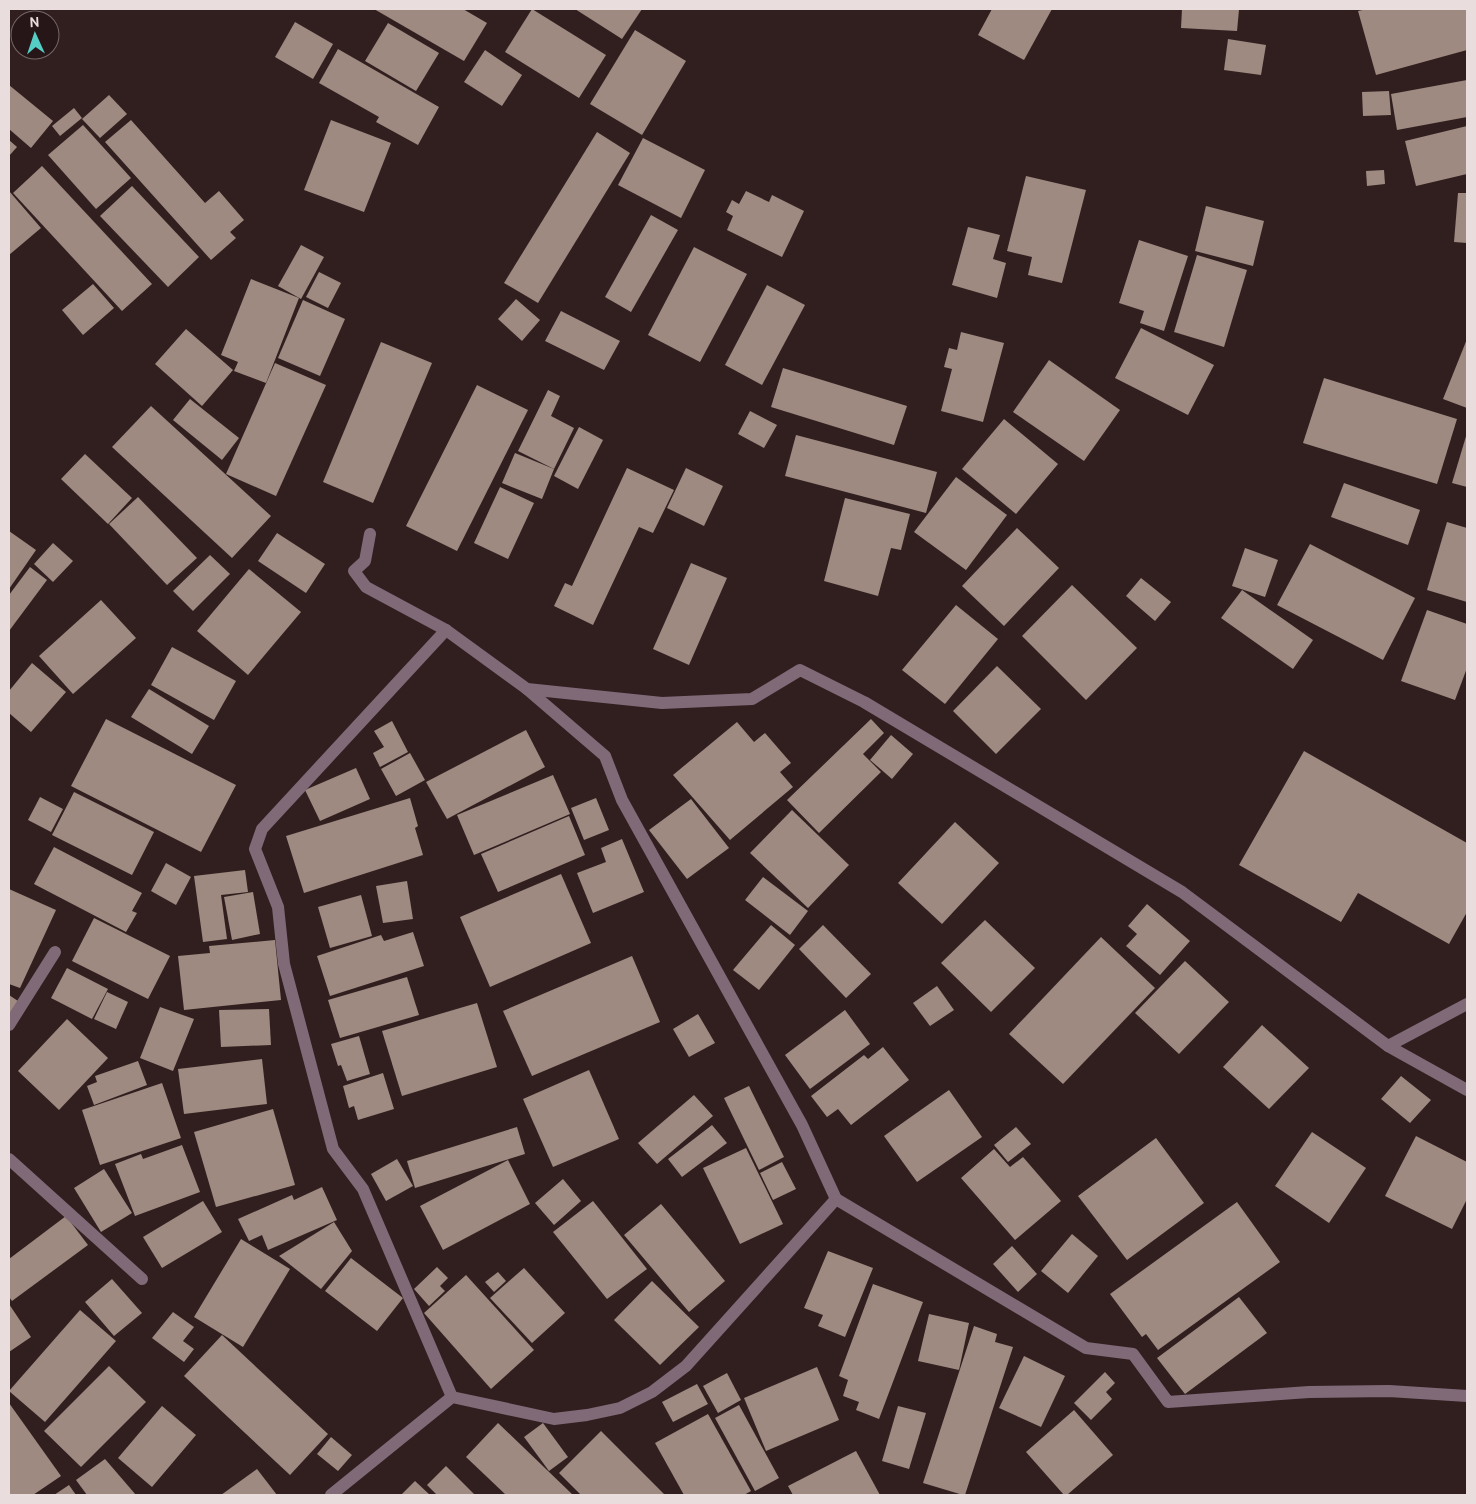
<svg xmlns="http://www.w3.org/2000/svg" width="1476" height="1504" font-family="Cabin,sans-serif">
	<rect width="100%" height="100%" fill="#311f20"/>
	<!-- building -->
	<g fill="#9e8a80">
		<polygon points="374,9 463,9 487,23 464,61"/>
		<polygon points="532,9 606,55 579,98 505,52"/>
		<polygon points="575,9 642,9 622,39"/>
		<polygon points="992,9 1052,9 1024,60 978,35"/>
		<polygon points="1182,9 1239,10 1237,31 1181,28"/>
		<polygon points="1367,9 1467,9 1467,50 1376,75 1358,11"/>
		<polygon points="295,22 333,44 313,79 275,57"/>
		<polygon points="388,23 439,53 416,91 365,61"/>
		<polygon points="635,30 686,61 642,135 590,104"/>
		<polygon points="1228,39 1266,45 1261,75 1224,70"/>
		<polygon points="338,49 439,107 418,145 376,122 379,117 319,83"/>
		<polygon points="485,50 522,75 502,106 464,82"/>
		<polygon points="1467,80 1467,117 1397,130 1391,94"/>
		<polygon points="9,85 53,121 31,148 9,129"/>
		<polygon points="1389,91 1391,115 1363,116 1362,92"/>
		<polygon points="109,95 127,114 100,138 82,119"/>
		<polygon points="74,108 82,118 60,136 52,126"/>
		<polygon points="131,120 205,203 219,191 244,220 230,232 236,238 211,260 105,142"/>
		<polygon points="331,120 391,143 364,212 304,190"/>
		<polygon points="83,125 131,178 96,209 48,155"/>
		<polygon points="1467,126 1467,174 1416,186 1405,141"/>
		<polygon points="597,132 630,153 538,303 504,283"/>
		<polygon points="643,138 705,170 681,218 618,185"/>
		<polygon points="9,140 17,147 9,156"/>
		<polygon points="42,166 152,284 122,311 13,193"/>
		<polygon points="1384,170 1385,184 1367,186 1366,171"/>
		<polygon points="1026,176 1086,190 1062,283 1028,275 1032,257 1007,251"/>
		<polygon points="132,186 199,257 168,287 100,216"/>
		<polygon points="9,191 41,228 9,255"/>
		<polygon points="746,191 769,202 772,195 804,211 782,257 727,230 733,216 726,212 732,200 739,204"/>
		<polygon points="1458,193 1467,193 1467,243 1454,242"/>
		<polygon points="1206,206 1264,221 1253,266 1195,251"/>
		<polygon points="651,215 678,230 631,312 605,297"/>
		<polygon points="968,227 1000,235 993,259 1006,263 997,298 952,285"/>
		<polygon points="1139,240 1188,256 1164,331 1140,323 1144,311 1119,303"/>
		<polygon points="301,245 324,257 301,299 278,286"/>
		<polygon points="694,247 747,274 700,362 648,335"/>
		<polygon points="1197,255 1247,270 1224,347 1174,332"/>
		<polygon points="319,272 341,283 328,308 306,297"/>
		<polygon points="251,279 299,298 266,383 234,371 238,362 221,355"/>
		<polygon points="93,284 114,308 83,335 62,310"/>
		<polygon points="767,285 805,305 762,385 725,365"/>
		<polygon points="516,299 540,320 522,341 498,319"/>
		<polygon points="303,300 345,319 320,376 278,358"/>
		<polygon points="561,311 620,341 604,370 545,341"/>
		<polygon points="1141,328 1214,365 1188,415 1115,378"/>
		<polygon points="186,329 233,370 202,406 155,364"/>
		<polygon points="961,332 1004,343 983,422 941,411 952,369 944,367 949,348 957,350"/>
		<polygon points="1467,339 1467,408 1443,399"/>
		<polygon points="381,342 432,363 373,503 323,482"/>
		<polygon points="1049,360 1120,410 1084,461 1013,412"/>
		<polygon points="275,363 326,385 276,496 226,474"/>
		<polygon points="783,368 907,406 894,445 771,407"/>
		<polygon points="1324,378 1457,419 1437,484 1303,443"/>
		<polygon points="477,385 528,410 457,551 406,526"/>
		<polygon points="548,390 560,396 551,416 574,428 554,469 518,451"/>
		<polygon points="190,399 239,438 222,460 173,420"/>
		<polygon points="151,406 271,516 232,558 112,447"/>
		<polygon points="750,411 777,425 764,448 738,434"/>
		<polygon points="1004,419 1058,464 1016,514 962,469"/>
		<polygon points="579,427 603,440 578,489 554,476"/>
		<polygon points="1467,433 1467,487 1452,483"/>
		<polygon points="796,435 937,472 926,513 785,476"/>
		<polygon points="515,453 554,469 542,499 502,483"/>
		<polygon points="85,454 132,498 108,524 61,479"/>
		<polygon points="627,468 674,490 653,533 639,527 593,625 554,606 565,583 572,586"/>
		<polygon points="686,468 723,486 704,526 667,508"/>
		<polygon points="956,477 1007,515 966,570 914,532"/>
		<polygon points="1344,483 1420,510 1408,545 1331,517"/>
		<polygon points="500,487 534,503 508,559 474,543"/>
		<polygon points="138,497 197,558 167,585 109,524"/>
		<polygon points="845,498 910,514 901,550 891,548 878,596 824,581"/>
		<polygon points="1447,522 1467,528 1467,602 1427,590"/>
		<polygon points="1017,528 1059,568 1004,626 962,586"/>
		<polygon points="9,531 36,550 9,589"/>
		<polygon points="277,533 325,564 306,593 258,561"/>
		<polygon points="53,543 73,561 53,582 34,564"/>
		<polygon points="1310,544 1415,598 1383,660 1277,605"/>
		<polygon points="1245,548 1278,560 1265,597 1232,586"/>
		<polygon points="210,555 230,574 193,611 173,591"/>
		<polygon points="691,563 727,578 689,665 653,649"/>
		<polygon points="30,567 47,580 9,631 9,595"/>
		<polygon points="249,569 301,612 248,675 197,631"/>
		<polygon points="1141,578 1171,602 1155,621 1126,596"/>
		<polygon points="1072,585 1137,648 1086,700 1022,636"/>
		<polygon points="1242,590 1313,640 1293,669 1221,618"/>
		<polygon points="101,600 136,638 73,694 39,656"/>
		<polygon points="956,605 998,639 945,704 902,670"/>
		<polygon points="1427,610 1467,624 1467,668 1455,700 1401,681"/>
		<polygon points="172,647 236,681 214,720 151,685"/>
		<polygon points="32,663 66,692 31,732 9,713 9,691"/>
		<polygon points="997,666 1041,709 996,754 953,711"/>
		<polygon points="149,689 209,726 192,754 131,717"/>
		<polygon points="106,719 236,785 201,852 71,786"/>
		<polygon points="871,719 884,733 863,754 881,772 819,833 787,800"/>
		<polygon points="392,721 408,752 380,767 373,753 384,747 374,731"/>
		<polygon points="737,722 754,742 765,733 791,763 780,772 793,787 730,840 673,775"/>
		<polygon points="526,730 545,767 447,819 426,782"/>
		<polygon points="891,735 913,754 892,779 870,760"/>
		<polygon points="1304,751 1467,843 1467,912 1449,944 1358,893 1341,922 1239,865"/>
		<polygon points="410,753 425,780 396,796 381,769"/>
		<polygon points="356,768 370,799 320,821 305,790"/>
		<polygon points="553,775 570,814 474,855 457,815"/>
		<polygon points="74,792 154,832 132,875 52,835"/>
		<polygon points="40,797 63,809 51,832 28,820"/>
		<polygon points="410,798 418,826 415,828 423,855 304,893 286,836"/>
		<polygon points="596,798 609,830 584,840 571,808"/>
		<polygon points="691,799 729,848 687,879 649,830"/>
		<polygon points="792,810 849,865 808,908 750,853"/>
		<polygon points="569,816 585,855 498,892 481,854"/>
		<polygon points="955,822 999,863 942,924 898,883"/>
		<polygon points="622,839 644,892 593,913 577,873 606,862 601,848"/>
		<polygon points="54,847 142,893 132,911 137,913 126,932 34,884"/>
		<polygon points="166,863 191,877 176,905 151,891"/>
		<polygon points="245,870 248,892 221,895 227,939 203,942 194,876"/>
		<polygon points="561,874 591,943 490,987 460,917"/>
		<polygon points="763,877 808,911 790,935 745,900"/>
		<polygon points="407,881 413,919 383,923 376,886"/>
		<polygon points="9,889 56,910 20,988 9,984"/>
		<polygon points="253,892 260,934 232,940 224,897"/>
		<polygon points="361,895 372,936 330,948 318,907"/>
		<polygon points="1147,904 1190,941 1160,975 1126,946 1137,934 1128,926"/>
		<polygon points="94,918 170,956 148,999 72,961"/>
		<polygon points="985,920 1035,968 991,1012 941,963"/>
		<polygon points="771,925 795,945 759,990 733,970"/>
		<polygon points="823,925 871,974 846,998 799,949"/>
		<polygon points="413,932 424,966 330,996 317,956 381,935 384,941"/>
		<polygon points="1101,937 1155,988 1063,1084 1009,1034"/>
		<polygon points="275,940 281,1000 184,1010 178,956 210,953 209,946"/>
		<polygon points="632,956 660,1022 532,1076 503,1011"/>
		<polygon points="1185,961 1229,1002 1179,1054 1135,1013"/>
		<polygon points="67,968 108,989 92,1019 51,998"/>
		<polygon points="407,977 419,1015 340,1038 328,1000"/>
		<polygon points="937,986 954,1010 930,1026 913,1003"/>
		<polygon points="107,992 128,1002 116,1029 94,1019"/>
		<polygon points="9,995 21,1003 14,1015 9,1012"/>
		<polygon points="477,1003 497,1067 402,1096 382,1031"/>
		<polygon points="160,1007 194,1019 173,1071 140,1058"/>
		<polygon points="269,1009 271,1045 221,1047 219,1010"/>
		<polygon points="845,1010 870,1044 810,1089 785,1055"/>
		<polygon points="698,1014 715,1043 689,1057 673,1029"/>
		<polygon points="67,1019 108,1058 59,1110 18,1071"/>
		<polygon points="1262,1025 1309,1068 1269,1109 1223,1067"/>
		<polygon points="359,1036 370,1074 347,1081 341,1065 338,1066 331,1044"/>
		<polygon points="883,1047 909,1080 851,1125 838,1109 827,1117 811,1096 864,1055 868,1059"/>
		<polygon points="262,1059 267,1104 184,1114 178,1069"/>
		<polygon points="138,1061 147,1085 94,1105 87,1086 97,1082 95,1076"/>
		<polygon points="589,1070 619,1139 553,1167 523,1099"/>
		<polygon points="383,1073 394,1109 358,1120 354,1106 349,1108 343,1086"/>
		<polygon points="1401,1076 1431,1100 1410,1123 1381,1099"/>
		<polygon points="162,1083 181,1138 100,1165 82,1110"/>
		<polygon points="749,1086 784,1157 759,1170 724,1098"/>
		<polygon points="949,1090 982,1137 917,1182 884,1136"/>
		<polygon points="694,1095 713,1116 657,1164 638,1143"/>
		<polygon points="273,1109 295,1185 216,1207 194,1132"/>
		<polygon points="712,1125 727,1143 682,1177 668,1159"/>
		<polygon points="517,1127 525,1154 415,1188 407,1161"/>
		<polygon points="1016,1127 1031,1144 1008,1162 994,1145"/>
		<polygon points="1312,1132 1366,1168 1329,1223 1275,1186"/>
		<polygon points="1416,1136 1467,1162 1467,1199 1452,1229 1385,1196"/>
		<polygon points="1156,1138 1204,1203 1127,1260 1078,1196"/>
		<polygon points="182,1145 200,1192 135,1216 115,1164 141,1154 143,1159"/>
		<polygon points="746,1148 783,1224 740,1244 703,1168"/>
		<polygon points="994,1149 1010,1167 1023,1157 1061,1201 1015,1240 961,1178"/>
		<polygon points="397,1159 413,1186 386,1201 371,1174"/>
		<polygon points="508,1160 530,1204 443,1250 420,1206"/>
		<polygon points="782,1162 796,1189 773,1200 760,1173"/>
		<polygon points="104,1169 132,1213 101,1232 74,1188"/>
		<polygon points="563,1179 581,1201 554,1225 535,1203"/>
		<polygon points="322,1187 337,1220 268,1250 262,1235 249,1241 238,1219 292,1195 294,1200"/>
		<polygon points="203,1201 222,1232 162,1268 143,1237"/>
		<polygon points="593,1201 647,1269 607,1299 553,1232"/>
		<polygon points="1237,1202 1280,1262 1158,1350 1146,1334 1142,1337 1110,1294"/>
		<polygon points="661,1204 725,1281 689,1312 624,1235"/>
		<polygon points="66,1216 88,1245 12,1301 9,1297 9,1259"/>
		<polygon points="334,1222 352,1251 321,1289 279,1256"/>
		<polygon points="1072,1234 1098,1256 1068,1293 1041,1271"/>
		<polygon points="241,1239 290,1269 243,1347 194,1317"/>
		<polygon points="1012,1246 1037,1274 1018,1292 993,1264"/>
		<polygon points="828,1251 873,1268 845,1337 818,1326 823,1315 804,1308"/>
		<polygon points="351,1258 403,1298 377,1331 325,1291"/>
		<polygon points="437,1267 448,1278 440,1286 445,1291 429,1306 414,1289"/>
		<polygon points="524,1268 565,1313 532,1343 490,1298"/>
		<polygon points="498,1272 506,1281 494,1292 485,1282"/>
		<polygon points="466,1275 534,1350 491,1389 424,1313"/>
		<polygon points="112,1279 142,1313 114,1336 85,1302"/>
		<polygon points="652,1281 699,1327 660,1365 614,1320"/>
		<polygon points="873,1284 923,1302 879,1419 856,1410 859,1402 843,1396 848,1380 839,1376"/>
		<polygon points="1239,1297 1267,1333 1185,1394 1157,1358"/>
		<polygon points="9,1304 31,1337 9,1352"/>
		<polygon points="80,1310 116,1341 45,1422 9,1391"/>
		<polygon points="173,1312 194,1327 183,1341 194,1349 184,1362 152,1338"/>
		<polygon points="929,1314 969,1323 959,1370 918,1361"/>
		<polygon points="974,1326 997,1334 995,1342 1013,1347 965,1495 963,1495 923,1483"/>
		<polygon points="222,1335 328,1434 290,1475 184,1376"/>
		<polygon points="1024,1356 1065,1376 1041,1427 999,1408"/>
		<polygon points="109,1366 146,1402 81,1467 44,1431"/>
		<polygon points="817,1367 839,1420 766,1451 744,1398"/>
		<polygon points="1105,1372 1115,1383 1106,1392 1112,1399 1091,1420 1074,1403"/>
		<polygon points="727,1373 741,1400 718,1413 703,1386"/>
		<polygon points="697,1384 708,1404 673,1422 662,1402"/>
		<polygon points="9,1403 61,1476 33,1495 9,1495"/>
		<polygon points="739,1405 779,1478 755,1491 715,1418"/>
		<polygon points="162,1406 196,1435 152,1487 118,1458"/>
		<polygon points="898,1406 926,1413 909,1469 882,1461"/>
		<polygon points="1074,1410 1113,1455 1067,1495 1064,1495 1026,1452"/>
		<polygon points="708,1414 751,1491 744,1495 684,1495 655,1443"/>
		<polygon points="498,1423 573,1495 506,1495 466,1457"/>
		<polygon points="543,1423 568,1457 549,1471 524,1437"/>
		<polygon points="601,1431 665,1495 581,1495 559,1473"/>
		<polygon points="331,1437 352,1455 338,1471 317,1454"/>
		<polygon points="856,1451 880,1495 793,1495 788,1486"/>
		<polygon points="105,1459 136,1495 87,1495 76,1480"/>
		<polygon points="446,1466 475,1495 437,1495 427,1485"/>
		<polygon points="257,1469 277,1495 221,1495"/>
		<polygon points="415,1481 430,1495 401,1495"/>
		<polygon points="69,1485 76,1495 54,1495"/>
	</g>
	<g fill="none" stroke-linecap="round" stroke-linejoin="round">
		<!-- minor -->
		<g stroke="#816a78" stroke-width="12">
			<polyline points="370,534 365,561 354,571 366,587 446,630 527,689 662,703 752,699 800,670 864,702 1182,892 1388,1046 1467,1090"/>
			<polyline points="446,630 262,829 255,849 278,907 284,964 333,1149 363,1189 452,1397"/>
			<polyline points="527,689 605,756 622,800 802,1125 836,1199 1086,1348 1133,1354 1168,1402 1309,1392 1389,1391 1467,1396"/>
			<polyline points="9,1025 55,952"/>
			<polyline points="1388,1046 1467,1004"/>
			<polyline points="9,1159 142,1279"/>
			<polyline points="331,1495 452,1397 554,1419 587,1415 620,1408 652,1392 686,1366 836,1199"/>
		</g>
	</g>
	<!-- border -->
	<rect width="1476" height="1504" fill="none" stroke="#eaddde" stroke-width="20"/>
	<!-- north arrow -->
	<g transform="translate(35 35) rotate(357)"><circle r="24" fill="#271617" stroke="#756667"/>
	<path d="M0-4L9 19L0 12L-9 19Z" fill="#55cec5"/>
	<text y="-8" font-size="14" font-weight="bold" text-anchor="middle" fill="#eaddde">N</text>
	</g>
</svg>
